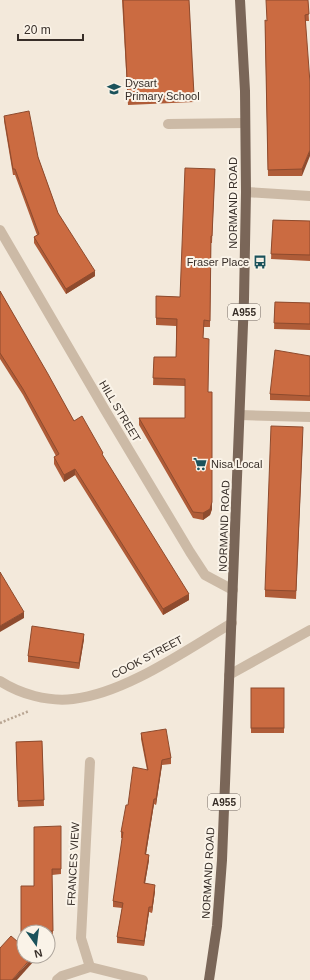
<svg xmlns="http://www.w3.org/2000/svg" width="310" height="980" font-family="Helvetica,sans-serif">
	<rect width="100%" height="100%" fill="#f3e9db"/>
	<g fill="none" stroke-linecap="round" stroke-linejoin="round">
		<!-- path -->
		<polyline stroke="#b7a491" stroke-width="2.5" stroke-dasharray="2 2" stroke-linecap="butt" points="0,723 29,711"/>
		<!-- minor -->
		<g stroke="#ccbaa6" stroke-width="10">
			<polyline points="168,124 245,123"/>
			<polyline points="246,192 310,196"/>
			<polyline points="0,230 105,410 190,552 205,575 233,590"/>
			<polyline points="240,415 310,417"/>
			<polyline points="229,675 310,630"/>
			<path d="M0,681c20,13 48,21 73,18 53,-6 113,-49 159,-76"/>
			<polyline points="90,762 81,938 90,967"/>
			<polyline points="57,980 62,976 90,967 143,980"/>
		</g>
		<!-- major -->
		<polyline stroke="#7a6658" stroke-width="10" points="209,980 217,926 222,860 244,299 246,192 245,91 240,0"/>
	</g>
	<!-- wall -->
	<g fill="#af5c38">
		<polygon points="122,0 189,0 194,102 128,105"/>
		<polygon points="308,0 309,21 306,21 302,176 268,176 265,27 267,20"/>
		<polygon points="4,116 38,157 58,213 95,276 66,294 34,243 34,237 37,235 15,175 13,175 4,121"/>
		<polygon points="215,169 212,243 211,243 210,327 204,327 203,338 208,392 212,509 210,515 203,520 193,518 139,425 139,418 185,418 185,386 153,385 154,357 176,357 176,326 156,325 156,296 180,297"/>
		<polygon points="273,220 310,221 310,261 271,259"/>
		<polygon points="0,291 74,421 103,456 189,600 163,615 75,475 64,482 54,464 54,457 56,456 23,395 0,359"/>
		<polygon points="275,302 310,303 310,330 274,329"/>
		<polygon points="310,356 310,401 270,400 270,394"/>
		<polygon points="303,434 296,599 265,597 265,590"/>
		<polygon points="84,639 79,669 28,662 28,656"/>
		<rect x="251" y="688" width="33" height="45"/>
		<polygon points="141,733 171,758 171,764 162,765 156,805 154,804 146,854 149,860 145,883 155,891 152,913 149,912 144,946 117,943 117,937 122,908 113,907 113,901 123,838 121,838 121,832 128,805 147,770 141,739"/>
		<polygon points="42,741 44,806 18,807 16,742"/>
		<polygon points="61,826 61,874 52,875 53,937 48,937 48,932 24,932 24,937 21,937 21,886 34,886"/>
	</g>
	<!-- shaded-wall -->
	<g fill="#8e4b2e">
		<polygon points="310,150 310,156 302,176 302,169"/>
		<polygon points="95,271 95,276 66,294 66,289"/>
		<polygon points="75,469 75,475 64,482 64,475"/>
		<polygon points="212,502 212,509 210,515 203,520 203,513"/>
		<polygon points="189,594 189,600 163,615 163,609"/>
		<polygon points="24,612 24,618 0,632 0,626"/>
		<polygon points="84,634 84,639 79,669 79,663"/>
		<polygon points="162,760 162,765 156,805 156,799"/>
		<polygon points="154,799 154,804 145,860 145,854"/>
		<polygon points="149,855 149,860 144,889 144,883"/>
		<polygon points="155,885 155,891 152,913 152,907"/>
		<polygon points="149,907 149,912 144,946 144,941"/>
		<polygon points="34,956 34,961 17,980 12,980"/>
	</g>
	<!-- building -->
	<g fill="#cb6b41" stroke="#8e4b2e">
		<polygon points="123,0 189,0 194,95 128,98"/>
		<polygon points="266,0 308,0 309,14 305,15 310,83 310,150 302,169 268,170 265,20 267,21"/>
		<polygon points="29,111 38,157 58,213 95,271 66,289 34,237 39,234 15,169 13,169 4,116"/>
		<polygon points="185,168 215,169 212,236 211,236 210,321 204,320 203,338 209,339 208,392 212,392 212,502 210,509 203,513 193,512 139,418 185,418 185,379 153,378 154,357 176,357 177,319 156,318 156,296 180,297"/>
		<polygon points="273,220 310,221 310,255 271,254"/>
		<polygon points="0,291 48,374 74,421 82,416 103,453 102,454 189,594 163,609 75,469 64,475 54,457 59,454 23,389 0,353"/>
		<polygon points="275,302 310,303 310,324 274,323"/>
		<polygon points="275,350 310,356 310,396 270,394"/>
		<polygon points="271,426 303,427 296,591 265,590"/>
		<polygon points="0,572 24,612 0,626"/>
		<polygon points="32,626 84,634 79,663 28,656"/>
		<rect x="251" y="688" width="33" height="40"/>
		<polygon points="166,729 171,758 162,760 156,799 154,799 145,854 149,855 144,883 155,885 152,907 149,907 144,941 117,937 123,903 113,901 123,832 121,832 126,805 128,805 133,767 148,770 141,733"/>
		<polygon points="42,741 44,800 18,801 16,742"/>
		<polygon points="61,826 61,869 52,869 53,931 21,932 21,886 34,886 34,827"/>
		<polygon points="11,936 24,947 24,956 33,956 12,980 0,980 0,948"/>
	</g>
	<!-- icons -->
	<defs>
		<g id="school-bare" transform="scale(1.08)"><path d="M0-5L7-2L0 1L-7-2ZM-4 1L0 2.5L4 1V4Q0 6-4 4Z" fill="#1b525b" stroke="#faf3e8" stroke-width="2.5" paint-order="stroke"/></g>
		<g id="bus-bare" transform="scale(1.08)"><path d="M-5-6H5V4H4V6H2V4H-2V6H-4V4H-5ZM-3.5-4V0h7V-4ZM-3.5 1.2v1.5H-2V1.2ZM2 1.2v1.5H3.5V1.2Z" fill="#1b525b" stroke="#faf3e8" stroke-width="2.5" paint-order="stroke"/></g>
		<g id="supermarket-bare" transform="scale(1.08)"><path d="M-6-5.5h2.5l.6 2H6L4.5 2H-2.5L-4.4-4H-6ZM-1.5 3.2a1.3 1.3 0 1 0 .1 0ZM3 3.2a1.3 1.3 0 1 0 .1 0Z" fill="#1b525b" stroke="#faf3e8" stroke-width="2.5" paint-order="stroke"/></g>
	</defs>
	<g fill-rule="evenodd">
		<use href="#school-bare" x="114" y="89"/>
		<use href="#bus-bare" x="260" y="262"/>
		<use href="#supermarket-bare" x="200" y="464"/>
	</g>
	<g text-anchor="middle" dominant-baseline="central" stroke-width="4" stroke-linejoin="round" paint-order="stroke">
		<!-- shield labels -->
		<g fill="#faf3e8" stroke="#726962" stroke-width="1">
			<rect x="228" y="304" width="32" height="16" rx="3"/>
			<rect x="208" y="794" width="32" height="16" rx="3"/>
		</g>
		<g font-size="10" font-weight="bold" fill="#372e28">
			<text x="244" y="312">A955</text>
			<text x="224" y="802">A955</text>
		</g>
		<!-- poi labels -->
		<g font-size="11" fill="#372e28" stroke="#faf3e8" text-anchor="start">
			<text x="125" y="83">Dysart<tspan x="125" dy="13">Primary School</tspan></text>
			<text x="249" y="262" text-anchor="end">Fraser Place</text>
			<text x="211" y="464">Nisa Local</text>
		</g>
		<!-- street labels -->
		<g font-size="11" fill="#372e28" stroke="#faf3e8">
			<text transform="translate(233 203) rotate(-90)">NORMAND ROAD</text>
			<text transform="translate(120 411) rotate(59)">HILL STREET</text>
			<text transform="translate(224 526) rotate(-88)">NORMAND ROAD</text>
			<text transform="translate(147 657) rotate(-28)">COOK STREET</text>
			<text transform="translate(73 864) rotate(-87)">FRANCES VIEW</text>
			<text transform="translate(208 873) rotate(-87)">NORMAND ROAD</text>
		</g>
	</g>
	<!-- north arrow -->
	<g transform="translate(36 944) rotate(166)"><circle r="19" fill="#faf3e8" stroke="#aca49b"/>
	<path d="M0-3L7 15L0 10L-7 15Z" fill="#1b525b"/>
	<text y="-6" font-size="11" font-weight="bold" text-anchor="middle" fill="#372e28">N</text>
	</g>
	<!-- scale -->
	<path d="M18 34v6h65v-6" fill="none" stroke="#372e28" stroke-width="2"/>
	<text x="24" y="34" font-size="12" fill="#372e28" stroke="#faf3e8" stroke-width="3" paint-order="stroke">20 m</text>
</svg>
